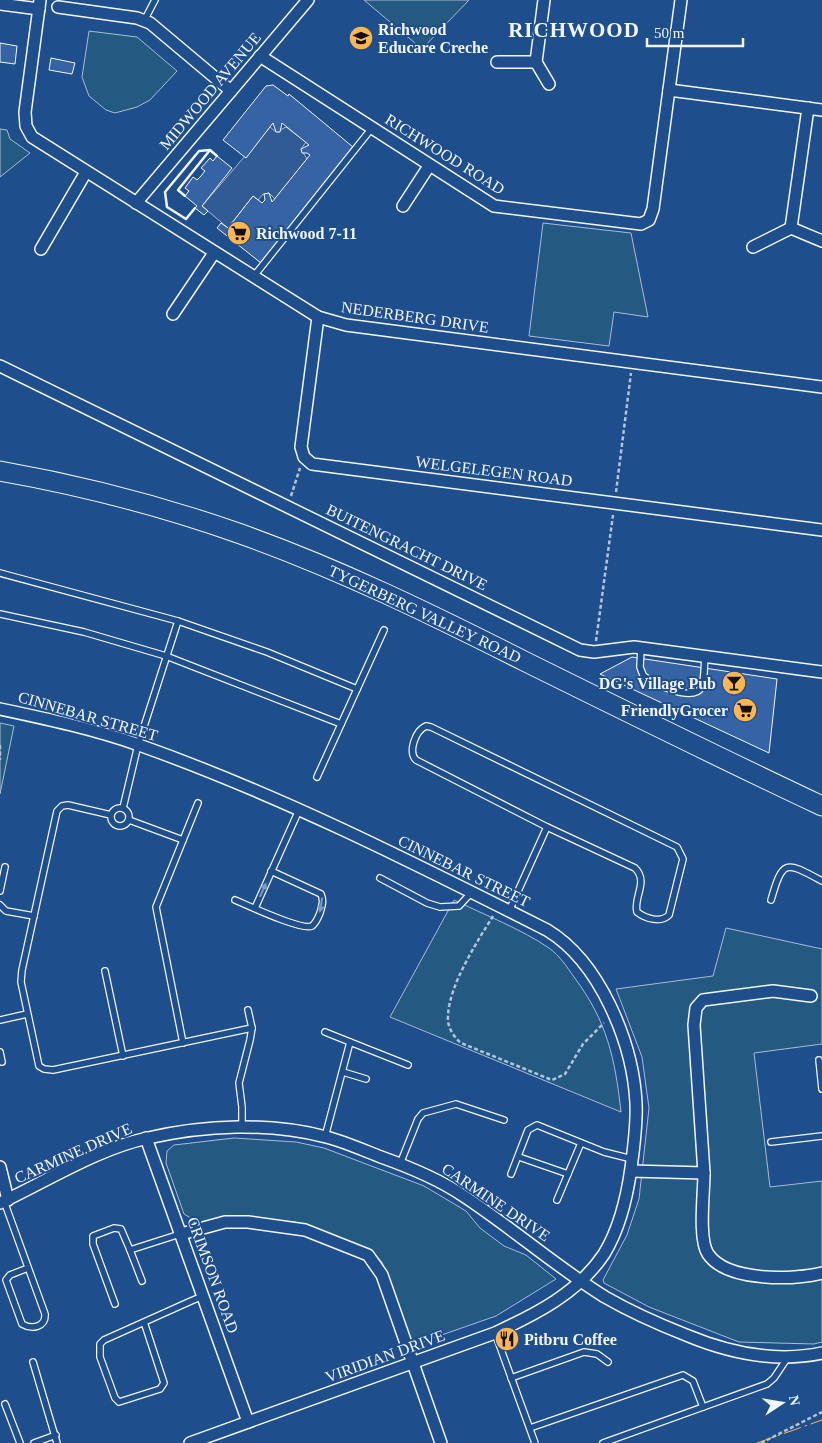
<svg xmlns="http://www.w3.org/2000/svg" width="822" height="1443" font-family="Georgia,serif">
	<rect width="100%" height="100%" fill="#1f4e8c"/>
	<!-- green -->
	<g fill="#245a82" stroke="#a8bbd7">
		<polygon points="364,0 469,0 422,49"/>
		<polygon points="89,31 137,37 177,71 150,100 137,107 115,113 106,110 89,96 82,77"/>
		<polygon points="0,129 7,130 10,139 30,153 0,177"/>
		<polygon points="543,223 631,233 648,317 614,312 609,346 529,336"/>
		<polygon points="0,723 14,726 0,794"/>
		<path d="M454,900c31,15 67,29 95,48 11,8 18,19 25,29 33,44 41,81 47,135l-231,-95z"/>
		<polygon points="726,928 822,949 822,1044 754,1053 770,1187 822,1181 822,1342 814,1344 739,1342 649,1307 604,1283 603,1280 627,1235 639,1199 649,1108 642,1057 616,989 713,976"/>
		<polygon points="234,1138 296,1142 324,1148 424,1186 466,1211 480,1228 504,1246 526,1255 556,1279 496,1316 413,1345 382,1262 371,1250 295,1222 236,1217 194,1223 194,1220 184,1214 166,1163 167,1151 174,1145"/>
	</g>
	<!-- parking -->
	<polygon fill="#305b95" stroke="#a8bbd7" points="270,127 276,132 286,127 306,142 301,149 307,159 275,199 269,193 263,194 258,200 253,196 228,228 202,206"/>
	<!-- building -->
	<g fill="#3563a3" stroke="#f2f6ff">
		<polygon points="0,43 17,46 15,64 0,62"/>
		<polygon points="51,58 75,63 72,74 49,70"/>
		<polygon points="273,85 288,96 289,94 353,147 261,263 217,228 221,223 228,228 253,196 262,203 265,200 264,194 269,193 272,202 310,155 307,153 302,153 301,149 309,145 282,123 280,132 276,132 273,123 246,158 223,140 266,86"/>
		<polygon points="217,156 232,168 202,206 208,211 204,215 195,208 197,206 185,196 189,191 185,188 193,177 197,180 201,176 205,171 201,168 210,158 213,161"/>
		<polygon points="632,657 777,679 769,753 600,674"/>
	</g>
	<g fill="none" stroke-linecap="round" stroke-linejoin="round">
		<!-- lane casing -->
		<g stroke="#f2f6ff" stroke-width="8">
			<g id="lane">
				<polyline points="144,21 155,0"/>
				<polyline points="254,276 372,128"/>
				<polyline points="0,573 178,621 267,652 357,689"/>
				<polyline points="0,614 84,632 166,656 341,724"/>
				<path d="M641,648l-1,19 3,8c9,9 50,27 58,13 4,-8 3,-23 4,-32"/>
				<path d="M426,726l5,1 246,120 6,12 -14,56c-8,8 -23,4 -32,-3 -4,-15 12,-30 -2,-44l-88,-41 -131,-67c-8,-8 -1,-29 10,-34z"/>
				<polyline points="317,777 384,630"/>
				<circle cx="120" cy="817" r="9"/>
				<polyline points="123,808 138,745 178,621"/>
				<polyline points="111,815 68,805 62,806 57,811 22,970 21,982 39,1066 44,1069 53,1070 252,1028"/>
				<polyline points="129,820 183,840"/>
				<polyline points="380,878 427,903 440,907 459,906 471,893"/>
				<polyline points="0,891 5,867"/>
				<path d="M235,900c12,5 67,31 77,26 4,-3 6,-8 8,-13 2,-7 4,-12 1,-19l-50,-23"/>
				<path d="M771,900c12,-41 14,-39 51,-19"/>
				<polyline points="0,905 6,911 34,916"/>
				<polyline points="255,908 299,810"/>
				<polyline points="509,911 547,827"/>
				<polyline points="105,971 123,1056"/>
				<polyline points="0,1020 27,1014"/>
				<polyline points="325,1032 350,1042"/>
				<polyline points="183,1043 156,907 198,803"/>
				<polyline points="0,1052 2,1062"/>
				<polyline points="819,1060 822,1089"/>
				<polyline points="343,1072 366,1079"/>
				<polyline points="242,1127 242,1107 239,1083 250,1040 252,1028 248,1010"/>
				<polyline points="325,1137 350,1042 408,1065"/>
				<polyline points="771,1142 822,1136"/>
				<polyline points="519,1157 568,1174"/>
				<polyline points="400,1164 418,1119 423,1113 456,1104 504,1120"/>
				<polyline points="511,1174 528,1130 537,1125 604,1152 632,1159"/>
				<polyline points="557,1200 581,1143"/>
				<path d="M4,1201l41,113c1,13 -13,16 -23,10l-16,-44 4,-5 18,-7"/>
				<polyline points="130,1250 142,1281"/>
				<polyline points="115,1304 93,1244 93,1236 114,1228 121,1229 130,1250 180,1234"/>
				<polyline points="144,1322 164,1383 160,1389 119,1402 115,1398 100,1357 100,1344 104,1340 191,1301 203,1296"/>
				<polyline points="495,1333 535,1443"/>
				<polyline points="33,1362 57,1443"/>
				<polyline points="511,1378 584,1352 597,1354 608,1362"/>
				<polyline points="5,1404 20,1443"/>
				<polyline points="530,1428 683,1375 693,1381 703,1407"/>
				<polyline points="34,1443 56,1435"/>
				<polyline points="603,1443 767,1384 774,1378 788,1357"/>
			</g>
		</g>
		<!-- street casing -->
		<g stroke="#f2f6ff" stroke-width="14">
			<g id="street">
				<polyline points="40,0 25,112 26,126 32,137 318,317 346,325 822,387"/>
				<polyline points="544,0 536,62 549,84"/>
				<polyline points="0,4 39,9"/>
				<polyline points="58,7 137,18 150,23 231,91"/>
				<polyline points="260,56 494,206 641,224 649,220 653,209 681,0"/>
				<polyline points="497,62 536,62"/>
				<polyline points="669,90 822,110"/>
				<polyline points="136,203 308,0"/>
				<polyline points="403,206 429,166"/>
				<polyline points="791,228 808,108"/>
				<polyline points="753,247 791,228 822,241"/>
				<polyline points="41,249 86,172"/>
				<polyline points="173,314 214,253"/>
				<polyline points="318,317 301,447 304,457 312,464 822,530"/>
				<polyline points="0,366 580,650 594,652 634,647 822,672"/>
				<path d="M0,709c47,10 94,20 139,36 141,50 275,118 408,185 53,32 86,113 89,173 1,22 -2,43 -5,65 -4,29 -11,60 -27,86 -26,39 -68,60 -109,79l-305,110"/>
				<polyline points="146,1138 248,1422"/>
				<polyline points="0,1167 8,1200"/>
				<polyline points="631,1171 704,1173 694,1025 696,1008 703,1000 773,991 811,996"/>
				<path d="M704,1173c0,20 -6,66 4,81 19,28 85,26 114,19"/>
				<path d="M0,1203c45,-21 99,-55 148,-65 57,-13 121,-16 178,-1 19,5 37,13 55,20 28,10 56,21 81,38 49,32 93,71 143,102 26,15 53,27 81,38 43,18 89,28 136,18"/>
				<polyline points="181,1234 225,1222 248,1222 305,1230 368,1255 382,1275 441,1443"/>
			</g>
		</g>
		<!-- primary casing -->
		<g stroke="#f2f6ff" stroke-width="21">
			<path id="primary" d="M0,471c80,14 161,35 238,62 99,35 193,81 286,128 99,49 198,98 298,145"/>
		</g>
		<!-- path -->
		<g stroke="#b3c4dc" stroke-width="2.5" stroke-dasharray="4 2.5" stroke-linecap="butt">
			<polyline points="616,492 631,373"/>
			<polyline points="291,496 300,468"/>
			<polyline points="596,641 613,515"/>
			<polyline points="0,745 0,760"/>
			<path d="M493,916c-16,26 -44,69 -45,100 -1,11 5,20 13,27l91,37 13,-6 18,-30 21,-21"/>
			<polyline points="761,1443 822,1412"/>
		</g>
		<!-- lane -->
		<use href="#lane" stroke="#1f4e8c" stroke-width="5.5"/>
		<!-- street -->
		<use href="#street" stroke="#1f4e8c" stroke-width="11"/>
		<!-- primary -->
		<use href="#primary" stroke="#1f4e8c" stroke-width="19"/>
		<!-- wall -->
		<g stroke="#f2f6ff" stroke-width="2.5">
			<polyline points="185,196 178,190 210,150 217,156"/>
			<polyline points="195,208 186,219 167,207 165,192 199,151 210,150"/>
		</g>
		<!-- power -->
		<polyline stroke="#ffb74d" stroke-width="1" stroke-dasharray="18 4 2.5 4" stroke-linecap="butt" points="757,1443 822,1420"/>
	</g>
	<!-- one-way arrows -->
	<defs><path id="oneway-solid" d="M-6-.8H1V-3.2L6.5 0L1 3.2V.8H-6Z" transform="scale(1.25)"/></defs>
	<g fill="#7e9ac0">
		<use href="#oneway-solid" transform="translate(263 890) rotate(-66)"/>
		<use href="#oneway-solid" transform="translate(321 905) rotate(99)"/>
	</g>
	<!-- icons -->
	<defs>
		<g id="school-disc" transform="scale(1.25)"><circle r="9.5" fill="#ffb74d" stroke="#1f4e8c"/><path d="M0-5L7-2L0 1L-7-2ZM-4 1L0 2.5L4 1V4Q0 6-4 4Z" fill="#111"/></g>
		<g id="supermarket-disc" transform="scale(1.25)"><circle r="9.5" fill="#ffb74d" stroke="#1f4e8c"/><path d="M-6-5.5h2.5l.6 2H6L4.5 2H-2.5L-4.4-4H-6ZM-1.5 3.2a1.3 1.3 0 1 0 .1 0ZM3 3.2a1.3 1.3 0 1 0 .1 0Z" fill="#111"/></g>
		<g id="bar-disc" transform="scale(1.25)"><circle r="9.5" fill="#ffb74d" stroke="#1f4e8c"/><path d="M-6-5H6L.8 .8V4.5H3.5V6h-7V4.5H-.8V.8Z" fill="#111"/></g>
		<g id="restaurant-disc" transform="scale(1.25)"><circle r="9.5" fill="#ffb74d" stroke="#1f4e8c"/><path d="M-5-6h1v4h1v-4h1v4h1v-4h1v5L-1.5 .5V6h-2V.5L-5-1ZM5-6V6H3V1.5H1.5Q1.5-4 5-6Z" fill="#111"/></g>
	</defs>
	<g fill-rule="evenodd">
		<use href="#school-disc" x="361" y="38"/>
		<use href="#supermarket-disc" x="239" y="233"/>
		<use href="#bar-disc" x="734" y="683"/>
		<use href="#supermarket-disc" x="745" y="710"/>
		<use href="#restaurant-disc" x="507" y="1339"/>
	</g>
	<g text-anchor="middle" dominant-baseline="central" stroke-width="4" stroke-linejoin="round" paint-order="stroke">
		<!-- poi labels -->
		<g font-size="16" font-weight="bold" fill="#f2f6ff" stroke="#1f4e8c" text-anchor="start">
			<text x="378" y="29">Richwood<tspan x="378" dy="18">Educare Creche</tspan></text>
			<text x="256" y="233">Richwood 7-11</text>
			<text x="716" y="683" text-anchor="end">DG's Village Pub</text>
			<text x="728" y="710" text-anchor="end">FriendlyGrocer</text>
			<text x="524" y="1339">Pitbru Coffee</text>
		</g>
		<!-- street labels -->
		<g font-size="16" fill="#f2f6ff" stroke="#1f4e8c">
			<text transform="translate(210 91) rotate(-50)">MIDWOOD AVENUE</text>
			<text transform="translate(445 154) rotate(32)">RICHWOOD ROAD</text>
			<text transform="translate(415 317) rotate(8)">NEDERBERG DRIVE</text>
			<text transform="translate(494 471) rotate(7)">WELGELEGEN ROAD</text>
			<text transform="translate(407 547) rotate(26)">BUITENGRACHT DRIVE</text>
			<text transform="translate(425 614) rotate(25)">TYGERBERG VALLEY ROAD</text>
			<text transform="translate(88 716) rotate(16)">CINNEBAR STREET</text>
			<text transform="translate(464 871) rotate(26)">CINNEBAR STREET</text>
			<text transform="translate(73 1153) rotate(-24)">CARMINE DRIVE</text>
			<text transform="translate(496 1202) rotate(34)">CARMINE DRIVE</text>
			<text transform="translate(213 1275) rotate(70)">CRIMSON ROAD</text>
			<text transform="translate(385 1356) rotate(-20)">VIRIDIAN DRIVE</text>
		</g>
		<!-- district labels -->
		<g font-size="21" font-weight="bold" letter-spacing="1" fill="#f2f6ff" stroke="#1f4e8c">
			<text x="574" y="30">RICHWOOD</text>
		</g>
	</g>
	<!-- north arrow -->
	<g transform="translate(782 1403) rotate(78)" stroke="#1f4e8c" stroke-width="4" paint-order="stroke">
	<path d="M0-4L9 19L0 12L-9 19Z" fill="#f2f6ff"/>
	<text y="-8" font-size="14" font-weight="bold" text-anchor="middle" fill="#f2f6ff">N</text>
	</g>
	<!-- scale -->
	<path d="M647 38v8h96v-8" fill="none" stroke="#f2f6ff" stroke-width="2.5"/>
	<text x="654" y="38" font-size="15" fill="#f2f6ff" stroke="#1f4e8c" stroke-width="4" paint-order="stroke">50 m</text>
</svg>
